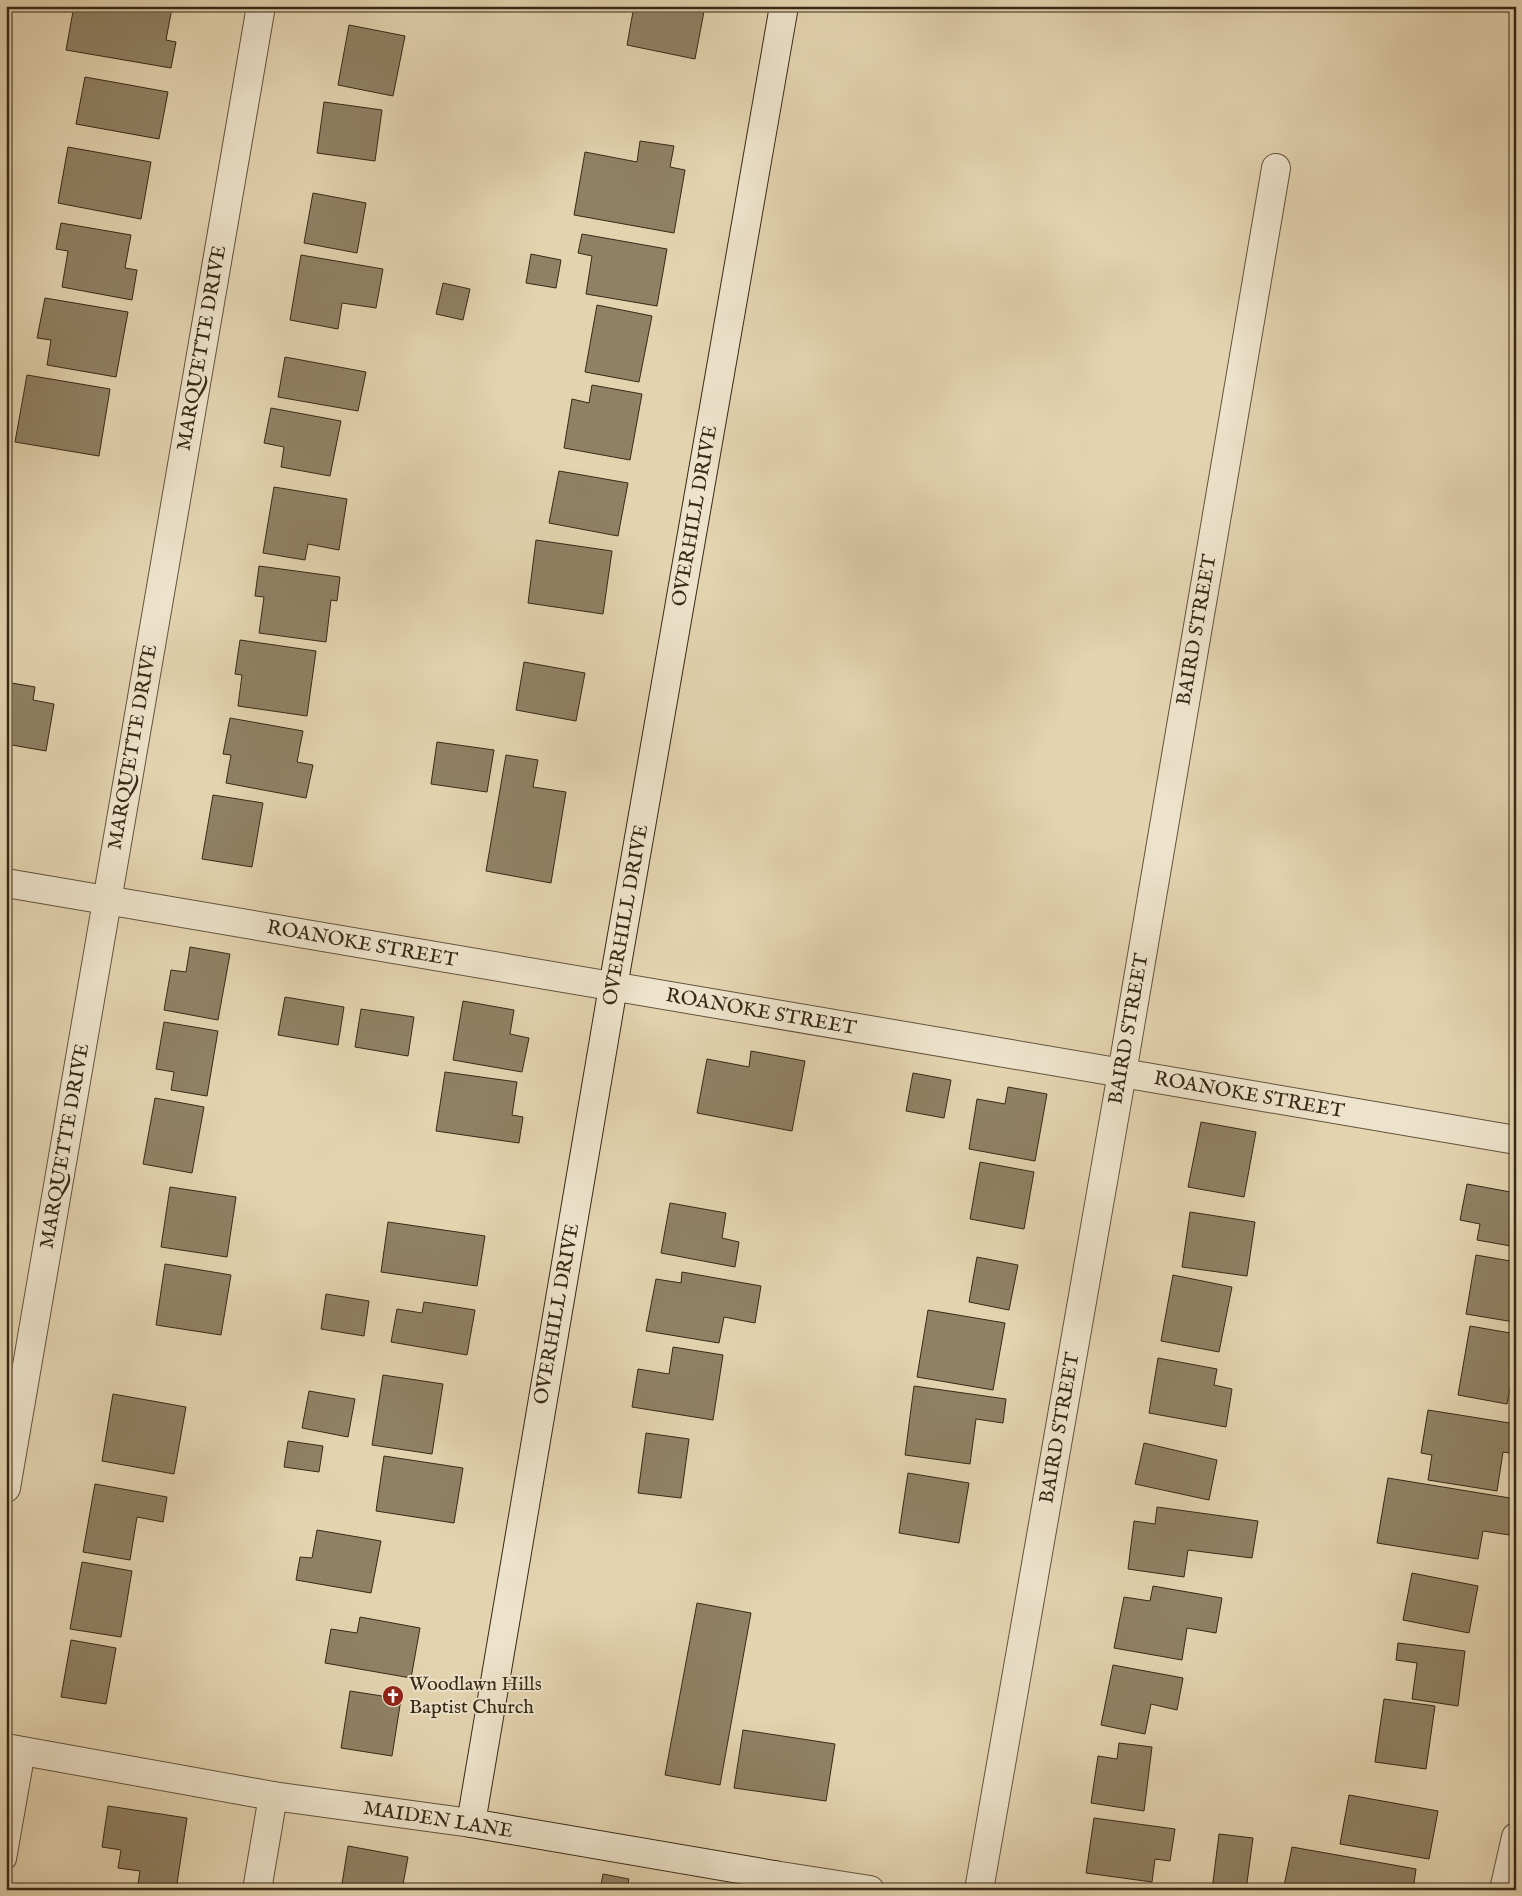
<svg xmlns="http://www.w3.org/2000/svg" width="1522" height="1896" font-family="'IM FELL English',serif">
	<rect width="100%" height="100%" fill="#e3d3af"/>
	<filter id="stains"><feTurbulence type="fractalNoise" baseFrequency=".004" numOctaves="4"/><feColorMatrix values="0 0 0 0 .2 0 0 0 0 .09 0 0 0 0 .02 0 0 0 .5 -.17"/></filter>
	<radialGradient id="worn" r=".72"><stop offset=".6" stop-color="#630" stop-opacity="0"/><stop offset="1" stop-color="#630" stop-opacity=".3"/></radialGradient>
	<!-- building -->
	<g fill="#908165" stroke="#372915">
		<polygon points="74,6 160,6 172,8 166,40 176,42 171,68 66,50"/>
		<polygon points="634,6 705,6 695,59 627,45"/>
		<polygon points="349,25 405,36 393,96 338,85"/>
		<polygon points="85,77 168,92 159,139 76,124"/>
		<polygon points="324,102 382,110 375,161 317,153"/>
		<polygon points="640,141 674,146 670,167 685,170 674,233 574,215 585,152 637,162"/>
		<polygon points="68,147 151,162 141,219 58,203"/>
		<polygon points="313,193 366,203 357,253 304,243"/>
		<polygon points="61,223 131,235 125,268 137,270 132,300 62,287 68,251 56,249"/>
		<polygon points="582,234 667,249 657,306 586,294 592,256 578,253"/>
		<polygon points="531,254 561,260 556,288 526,283"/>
		<polygon points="301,255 383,269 376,308 342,303 338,329 290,320"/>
		<polygon points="443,283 470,289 463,320 436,314"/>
		<polygon points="45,298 128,312 116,377 47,365 51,340 37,338"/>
		<polygon points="597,305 652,316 639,382 585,372"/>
		<polygon points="285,357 366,372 358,411 278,397"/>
		<polygon points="27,375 110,389 99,456 15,442"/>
		<polygon points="592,385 642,394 630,460 564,448 572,399 589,403"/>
		<polygon points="271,408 341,421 330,476 281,467 284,447 264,443"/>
		<polygon points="559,471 628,483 618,536 549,523"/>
		<polygon points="274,487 347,499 339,550 308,544 305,560 263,553"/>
		<polygon points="536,540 612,551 603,614 528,603"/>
		<polygon points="259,566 340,577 337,601 331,600 326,642 259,633 264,597 255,596"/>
		<polygon points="240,640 316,651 307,716 238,706 242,675 235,674"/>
		<polygon points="524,662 585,673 576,721 516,710"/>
		<polygon points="6,682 35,687 33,700 54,704 46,751 6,744"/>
		<polygon points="230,718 303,731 297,762 313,765 306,798 226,783 231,755 223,754"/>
		<polygon points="437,742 494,750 487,792 431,784"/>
		<polygon points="506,755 538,760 533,787 566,792 551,883 486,871"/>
		<polygon points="213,795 263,803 252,867 202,859"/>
		<polygon points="190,947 230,954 218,1020 164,1010 171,970 186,972"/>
		<polygon points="285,997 344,1007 338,1045 278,1035"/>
		<polygon points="463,1001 514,1010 510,1034 529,1038 522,1072 453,1060"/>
		<polygon points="361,1009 414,1017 408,1056 355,1047"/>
		<polygon points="164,1022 218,1031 207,1096 171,1090 174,1072 156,1069"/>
		<polygon points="751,1051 805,1061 792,1131 697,1113 707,1059 749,1067"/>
		<polygon points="445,1072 517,1082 512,1115 523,1117 519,1143 436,1131"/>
		<polygon points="913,1073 951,1080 944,1118 906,1111"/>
		<polygon points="1008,1087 1047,1094 1035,1161 969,1149 977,1099 1005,1104"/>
		<polygon points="155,1098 204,1107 192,1173 143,1164"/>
		<polygon points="1201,1122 1256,1132 1244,1197 1188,1187"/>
		<polygon points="980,1162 1034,1172 1024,1229 970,1219"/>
		<polygon points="1467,1184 1516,1193 1516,1247 1477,1240 1480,1224 1460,1220"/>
		<polygon points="170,1187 236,1197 227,1257 161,1247"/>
		<polygon points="670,1203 726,1213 722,1238 739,1242 735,1267 661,1253"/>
		<polygon points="1190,1212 1255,1222 1247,1276 1182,1267"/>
		<polygon points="388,1222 485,1236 477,1286 381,1272"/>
		<polygon points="1476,1255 1516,1262 1514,1322 1466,1314"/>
		<polygon points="977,1257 1018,1265 1009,1310 969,1302"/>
		<polygon points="165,1264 231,1275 221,1335 156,1325"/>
		<polygon points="682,1272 761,1286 755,1323 724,1317 719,1343 646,1331 656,1279 681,1283"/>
		<polygon points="1173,1275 1232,1287 1219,1352 1161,1341"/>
		<polygon points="326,1294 369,1301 364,1336 321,1329"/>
		<polygon points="424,1302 475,1310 467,1355 391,1342 397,1309 422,1313"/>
		<polygon points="928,1310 1005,1323 993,1390 917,1377"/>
		<polygon points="1470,1326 1516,1334 1516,1358 1507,1404 1458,1395"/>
		<polygon points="673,1347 723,1355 713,1420 632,1407 638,1369 669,1374"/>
		<polygon points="1158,1358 1217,1369 1214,1385 1232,1389 1226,1427 1149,1413"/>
		<polygon points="383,1375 443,1384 432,1454 372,1445"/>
		<polygon points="914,1386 1006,1399 1003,1423 976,1419 970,1464 905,1455"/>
		<polygon points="309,1391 355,1399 348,1437 302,1428"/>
		<polygon points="113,1394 186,1407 174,1474 102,1461"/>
		<polygon points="1428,1410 1516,1424 1516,1454 1503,1452 1497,1491 1428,1480 1432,1455 1421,1453"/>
		<polygon points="646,1433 689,1439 681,1498 638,1493"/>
		<polygon points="288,1441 323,1446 319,1472 284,1467"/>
		<polygon points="1144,1443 1217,1460 1209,1500 1135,1484"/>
		<polygon points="384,1456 463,1468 454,1523 376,1511"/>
		<polygon points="908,1473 969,1483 959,1543 899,1533"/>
		<polygon points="1388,1478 1516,1499 1516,1536 1483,1531 1478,1559 1377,1543"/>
		<polygon points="95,1484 167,1497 163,1522 137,1517 130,1560 83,1552"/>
		<polygon points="1157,1507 1258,1521 1252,1558 1188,1550 1184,1577 1128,1569 1134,1521 1155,1524"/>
		<polygon points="317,1530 381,1541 371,1593 296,1580 300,1557 312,1558"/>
		<polygon points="82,1562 132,1571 121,1637 70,1629"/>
		<polygon points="1412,1573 1478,1586 1469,1633 1403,1620"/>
		<polygon points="1153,1586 1222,1598 1216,1633 1187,1628 1182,1660 1114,1648 1124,1597 1150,1601"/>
		<polygon points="697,1603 751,1613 720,1785 665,1775"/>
		<polygon points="360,1617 420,1628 411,1678 325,1663 331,1629 357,1633"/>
		<polygon points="71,1640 116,1648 106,1704 61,1697"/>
		<polygon points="1398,1643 1465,1651 1458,1706 1412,1699 1417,1663 1396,1660"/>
		<polygon points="1113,1665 1183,1678 1177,1710 1151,1704 1145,1734 1101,1725"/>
		<polygon points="350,1691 401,1699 392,1756 341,1748"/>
		<polygon points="1384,1699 1435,1706 1426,1769 1375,1762"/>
		<polygon points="743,1730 835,1744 826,1801 734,1788"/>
		<polygon points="1119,1743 1152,1747 1144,1811 1091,1803 1098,1756 1117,1759"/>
		<polygon points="1349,1795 1438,1811 1429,1859 1340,1844"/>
		<polygon points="108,1806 187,1818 176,1890 137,1890 140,1871 118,1868 121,1850 102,1847"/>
		<polygon points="1094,1818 1175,1829 1170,1861 1155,1859 1152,1882 1086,1873"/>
		<polygon points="1219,1834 1253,1838 1246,1890 1212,1890"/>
		<polygon points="348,1846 408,1857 402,1890 341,1890"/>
		<polygon points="1292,1847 1416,1869 1413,1890 1305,1890 1284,1886"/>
		<polygon points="603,1874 629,1879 627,1888 638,1890 600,1890"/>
	</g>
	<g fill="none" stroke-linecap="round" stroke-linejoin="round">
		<!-- lane casing -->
		<g stroke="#62543c" stroke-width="22">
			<polyline id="lane" points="6,1859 25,1751"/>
		</g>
		<!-- street casing -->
		<g stroke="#62543c" stroke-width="30">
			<g id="street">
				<polyline points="6,883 1516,1140"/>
				<polyline points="6,1488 261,6"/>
				<polyline points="6,1748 273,1796 471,1823"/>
				<polyline points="774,1875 870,1890"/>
				<polyline points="257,1890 273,1796"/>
				<polyline points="979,1890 1122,1073 1276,168"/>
				<polyline points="1504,1890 1516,1837"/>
			</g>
		</g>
		<!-- secondary casing -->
		<g stroke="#372915" stroke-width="30">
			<polyline id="secondary" points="771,1890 774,1875 471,1823 613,987 784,6"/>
		</g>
		<!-- lane -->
		<use href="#lane" stroke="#ede2cb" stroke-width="20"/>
		<!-- street -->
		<use href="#street" stroke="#ede2cb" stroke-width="28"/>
		<!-- secondary -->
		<use href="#secondary" stroke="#ede2cb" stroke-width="28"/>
	</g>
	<!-- icons -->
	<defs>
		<g id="church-disc" transform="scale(1.125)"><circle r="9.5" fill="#8f2418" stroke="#ede2cb"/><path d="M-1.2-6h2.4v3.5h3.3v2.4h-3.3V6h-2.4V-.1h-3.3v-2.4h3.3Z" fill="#fff"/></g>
	</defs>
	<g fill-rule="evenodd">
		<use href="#church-disc" x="393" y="1696"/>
	</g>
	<g text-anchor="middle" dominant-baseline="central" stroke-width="4" stroke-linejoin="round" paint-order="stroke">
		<!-- street labels -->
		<g font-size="20" fill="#372915" stroke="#ede2cb">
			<text transform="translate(202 348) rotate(-80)">MARQUETTE DRIVE</text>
			<text transform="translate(695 516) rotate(-80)">OVERHILL DRIVE</text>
			<text transform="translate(1197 630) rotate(-80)">BAIRD STREET</text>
			<text transform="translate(133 747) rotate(-80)">MARQUETTE DRIVE</text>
			<text transform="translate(626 915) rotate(-80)">OVERHILL DRIVE</text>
			<text transform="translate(362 944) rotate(10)">ROANOKE STREET</text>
			<text transform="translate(761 1012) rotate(10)">ROANOKE STREET</text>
			<text transform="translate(1129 1029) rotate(-80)">BAIRD STREET</text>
			<text transform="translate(1249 1095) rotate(10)">ROANOKE STREET</text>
			<text transform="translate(65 1146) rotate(-80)">MARQUETTE DRIVE</text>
			<text transform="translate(557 1314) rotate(-80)">OVERHILL DRIVE</text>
			<text transform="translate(1060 1428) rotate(-80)">BAIRD STREET</text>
			<text transform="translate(438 1820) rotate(9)">MAIDEN LANE</text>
		</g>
		<!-- poi labels -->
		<g font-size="20" fill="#372915" stroke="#ede2cb" text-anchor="start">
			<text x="409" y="1684">Woodlawn Hills<tspan x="409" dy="23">Baptist Church</tspan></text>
		</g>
	</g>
	<!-- margin -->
	<rect width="1522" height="1896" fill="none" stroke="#e3d3af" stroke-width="25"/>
	<rect x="8" y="8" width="1507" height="1881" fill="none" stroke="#372915" stroke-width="2.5"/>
	<rect x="12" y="12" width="1497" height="1871" fill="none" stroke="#372915"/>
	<rect width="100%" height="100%" filter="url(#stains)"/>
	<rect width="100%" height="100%" fill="url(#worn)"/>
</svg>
